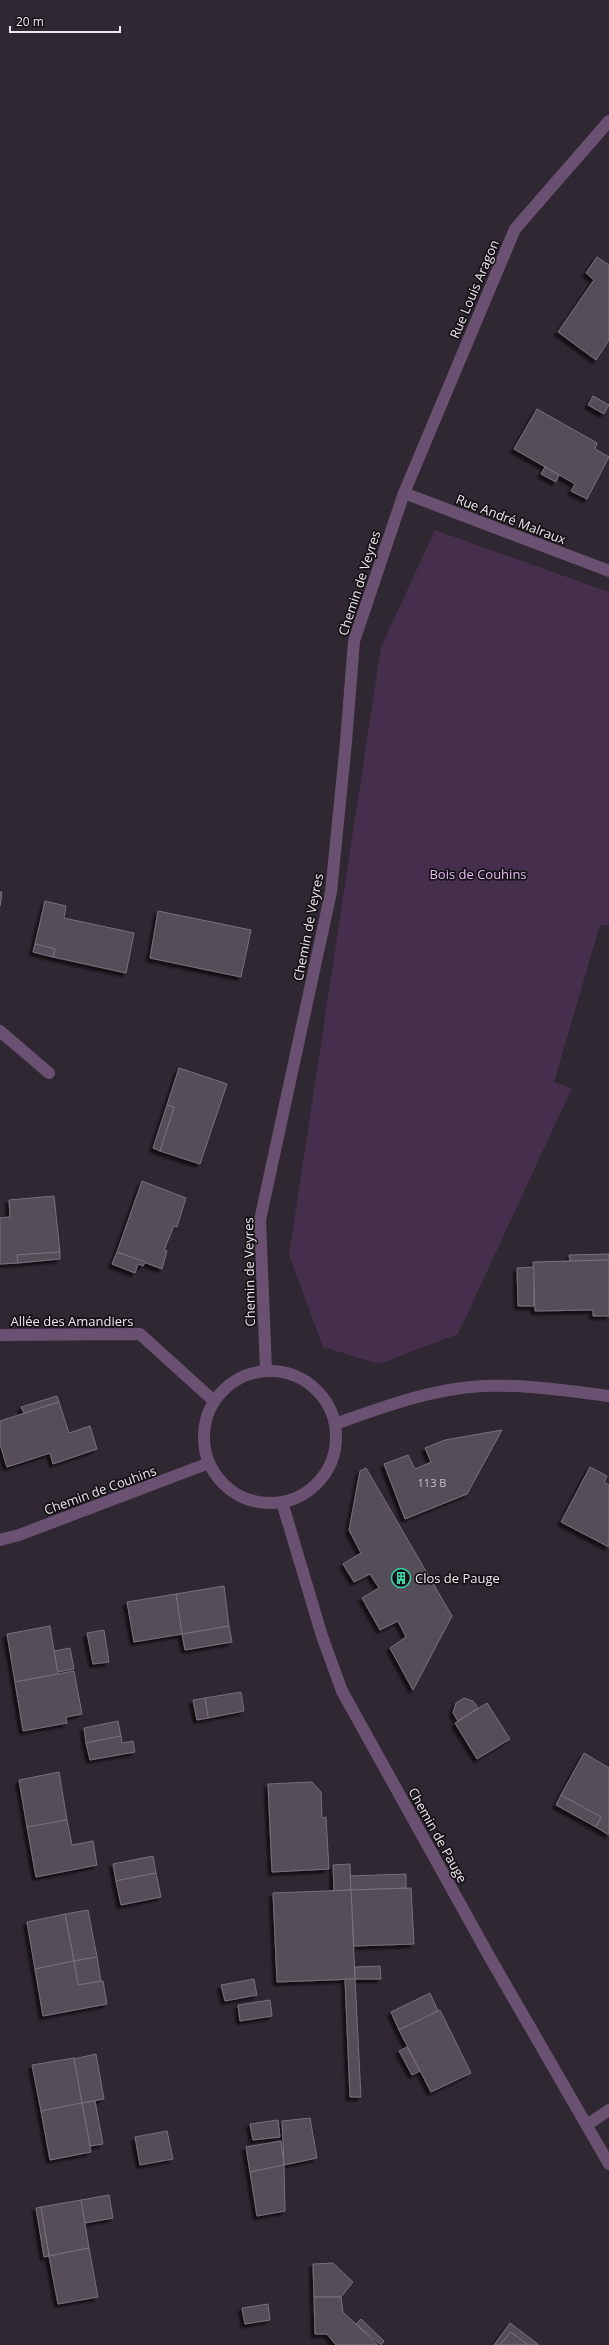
<svg xmlns="http://www.w3.org/2000/svg" width="609" height="2345" font-family="'Open Sans',sans-serif">
	<defs>
		<filter id="shadow"><feDropShadow dx="-3.5" dy="3.5" stdDeviation="1" flood-color="#0009"/></filter>
	</defs>
	<rect width="100%" height="100%" fill="#2f2731"/>
	<!-- green -->
	<polygon fill="#462e4d" points="435,530 609,592 609,925 600,925 554,1082 572,1088 458,1334 379,1364 323,1347 289,1255 381,647"/>
	<!-- building -->
	<g fill="#554d58" stroke="#79707b" filter="url(#shadow)">
		<polygon points="597,257 609,265 609,340 596,360 558,332 594,280 586,273"/>
		<polygon points="593,396 609,405 604,414 588,405"/>
		<polygon points="537,409 597,443 595,449 609,457 587,499 571,491 575,484 514,449"/>
		<polygon points="545,467 559,475 556,482 541,474"/>
		<polygon points="0,892 2,892 0,906"/>
		<polygon points="45,901 66,906 64,918 134,933 126,973 53,957 55,949 35,944"/>
		<polygon points="158,911 251,930 241,977 150,958"/>
		<polygon points="35,944 55,949 53,957 33,952"/>
		<polygon points="179,1068 227,1084 200,1164 160,1151 174,1107 167,1105"/>
		<polygon points="167,1105 174,1107 160,1151 153,1148"/>
		<polygon points="142,1181 186,1198 177,1227 174,1226 164,1250 167,1251 162,1269 117,1252"/>
		<polygon points="54,1196 60,1252 17,1255 18,1263 0,1264 0,1218 10,1217 9,1200"/>
		<polygon points="60,1252 60,1259 18,1263 17,1255"/>
		<polygon points="117,1252 145,1262 143,1266 138,1264 135,1273 112,1264"/>
		<polygon points="609,1254 609,1260 570,1261 569,1255"/>
		<polygon points="609,1260 609,1316 593,1316 593,1310 535,1311 533,1262"/>
		<polygon points="534,1267 534,1306 518,1306 517,1268"/>
		<polygon points="57,1396 59,1402 24,1413 21,1407"/>
		<polygon points="59,1402 69,1433 90,1426 97,1449 53,1464 50,1453 7,1467 0,1444 0,1421"/>
		<polygon points="502,1430 467,1494 405,1519 384,1464 408,1455 415,1469 431,1462 425,1448 445,1440"/>
		<polygon points="590,1467 607,1476 604,1482 609,1485 609,1547 561,1522"/>
		<polygon points="366,1468 452,1616 413,1690 390,1648 406,1637 398,1621 380,1630 362,1598 379,1588 370,1574 354,1582 343,1564 361,1553 349,1530 360,1471"/>
		<polygon points="224,1586 229,1626 182,1634 176,1594"/>
		<polygon points="176,1594 182,1634 134,1642 127,1602"/>
		<polygon points="50,1626 58,1674 15,1682 7,1634"/>
		<polygon points="229,1626 232,1642 185,1650 182,1634"/>
		<polygon points="104,1630 109,1662 93,1664 87,1633"/>
		<polygon points="70,1648 74,1669 58,1672 54,1651"/>
		<polygon points="74,1671 82,1714 66,1717 67,1723 23,1731 15,1682"/>
		<polygon points="241,1692 244,1711 208,1718 205,1698"/>
		<polygon points="205,1698 208,1718 197,1720 193,1700"/>
		<polygon points="464,1698 473,1701 478,1708 458,1721 453,1713 456,1703"/>
		<polygon points="487,1703 510,1739 477,1759 455,1723"/>
		<polygon points="118,1721 121,1736 86,1743 84,1728"/>
		<polygon points="121,1736 122,1743 133,1741 135,1752 90,1760 86,1743"/>
		<polygon points="584,1753 609,1768 609,1835 596,1827 601,1817 561,1795"/>
		<polygon points="59,1772 67,1820 27,1827 19,1780"/>
		<polygon points="312,1782 321,1792 322,1818 326,1817 329,1869 272,1872 268,1784"/>
		<polygon points="561,1795 601,1817 596,1827 556,1805"/>
		<polygon points="67,1820 72,1845 93,1841 97,1865 36,1877 27,1827"/>
		<polygon points="153,1856 156,1873 116,1881 113,1864"/>
		<polygon points="350,1864 351,1890 334,1891 333,1865"/>
		<polygon points="156,1873 161,1897 121,1905 116,1881"/>
		<polygon points="406,1874 406,1888 351,1890 350,1876"/>
		<polygon points="411,1888 414,1944 354,1946 351,1890"/>
		<polygon points="351,1890 355,1979 277,1982 273,1893"/>
		<polygon points="88,1910 97,1957 74,1961 65,1914"/>
		<polygon points="65,1914 74,1961 35,1969 27,1922"/>
		<polygon points="97,1957 101,1981 78,1985 74,1961"/>
		<polygon points="74,1961 78,1985 103,1981 107,2004 43,2016 35,1969"/>
		<polygon points="380,1966 381,1979 355,1979 355,1967"/>
		<polygon points="254,1979 257,1995 225,2001 221,1985"/>
		<polygon points="345,1979 355,1979 361,2097 350,2097"/>
		<polygon points="430,1993 438,2011 399,2030 391,2012"/>
		<polygon points="270,2000 272,2016 240,2021 238,2005"/>
		<polygon points="440,2010 471,2073 431,2092 399,2030"/>
		<polygon points="407,2047 420,2071 412,2075 399,2051"/>
		<polygon points="96,2054 104,2099 82,2103 74,2059"/>
		<polygon points="74,2058 82,2103 41,2111 32,2065"/>
		<polygon points="95,2101 103,2144 90,2146 82,2103"/>
		<polygon points="82,2103 91,2152 50,2160 41,2111"/>
		<polygon points="310,2118 317,2158 284,2165 282,2121"/>
		<polygon points="278,2120 280,2137 253,2140 250,2124"/>
		<polygon points="167,2131 173,2159 140,2165 135,2137"/>
		<polygon points="281,2141 284,2165 250,2172 246,2147"/>
		<polygon points="284,2165 285,2211 257,2216 250,2172"/>
		<polygon points="109,2195 113,2218 85,2223 81,2200"/>
		<polygon points="81,2200 89,2248 49,2256 41,2207"/>
		<polygon points="41,2207 49,2256 44,2257 36,2208"/>
		<polygon points="89,2248 98,2297 58,2304 49,2256"/>
		<polygon points="333,2263 353,2282 341,2297 314,2297 313,2264"/>
		<polygon points="314,2297 341,2297 343,2312 378,2345 336,2345 327,2334 315,2334"/>
		<polygon points="268,2304 270,2320 245,2324 242,2308"/>
		<polygon points="361,2319 384,2341 381,2345 356,2324"/>
		<polygon points="510,2323 539,2345 528,2345 511,2332 500,2345 494,2345"/>
		<polygon points="511,2332 528,2345 500,2345"/>
	</g>
	<g fill="none" stroke-linecap="round" stroke-linejoin="round">
		<!-- minor -->
		<g stroke="#6a5171" stroke-width="12">
			<polyline points="404,493 609,571"/>
			<polyline points="0,1031 49,1073"/>
			<polyline points="0,1335 140,1334 214,1401"/>
			<polyline points="266,1370 260,1220 331,892 346,742 354,641 404,493 515,229 609,121"/>
			<circle cx="270" cy="1437" r="66"/>
			<path d="M335,1424c48,-17 96,-35 147,-38 42,-2 85,5 127,10"/>
			<polyline points="282,1502 322,1636 342,1691 489,1956 609,2164"/>
			<polyline points="0,1540 19,1535 209,1463"/>
			<polyline points="587,2125 609,2110"/>
		</g>
	</g>
	<!-- icons -->
	<defs>
		<g id="building-ring" transform="scale(1)"><circle r="9.5" fill="#151216" stroke="#38d4a6" stroke-width="1.5"/><path d="M-4-6H4V6H1V3H-1V6H-4ZM-2.5-4.3h1.7v1.8h-1.7ZM.8-4.3h1.7v1.8H.8ZM-2.5-1h1.7V.8h-1.7ZM.8-1h1.7V.8H.8Z" fill="#38d4a6"/></g>
	</defs>
	<g fill-rule="evenodd">
		<use href="#building-ring" x="401" y="1578"/>
	</g>
	<g text-anchor="middle" dominant-baseline="central" stroke-width="3.5" stroke-linejoin="round" paint-order="stroke">
		<!-- number labels -->
		<g font-size="11" fill="#c8c2c9">
			<text x="432" y="1482">113 B</text>
		</g>
		<!-- street labels -->
		<g font-size="13" fill="#eee9ef" stroke="#151216">
			<text transform="translate(474 289) rotate(-67)">Rue Louis Aragon</text>
			<text transform="translate(511 519) rotate(21)">Rue André Malraux</text>
			<text transform="translate(359 583) rotate(-72)">Chemin de Veyres</text>
			<text transform="translate(308 927) rotate(-79)">Chemin de Veyres</text>
			<text transform="translate(249 1272) rotate(-91)">Chemin de Veyres</text>
			<text x="72" y="1321">Allée des Amandiers</text>
			<text transform="translate(100 1490) rotate(-20)">Chemin de Couhins</text>
			<text transform="translate(438 1835) rotate(61)">Chemin de Pauge</text>
		</g>
		<!-- park labels -->
		<g font-size="13" fill="#e9b9f8" stroke="#151216">
			<text x="478" y="874">Bois de Couhins</text>
		</g>
		<!-- poi labels -->
		<g font-size="13" fill="#eee9ef" stroke="#151216" text-anchor="start">
			<text x="415" y="1578">Clos de Pauge</text>
		</g>
	</g>
	<!-- scale -->
	<path d="M10 26v6h110v-6" fill="none" stroke="#eee9ef" stroke-width="2"/>
	<text x="16" y="26" font-size="12" fill="#eee9ef" stroke="#151216" stroke-width="3" paint-order="stroke">20 m</text>
</svg>
